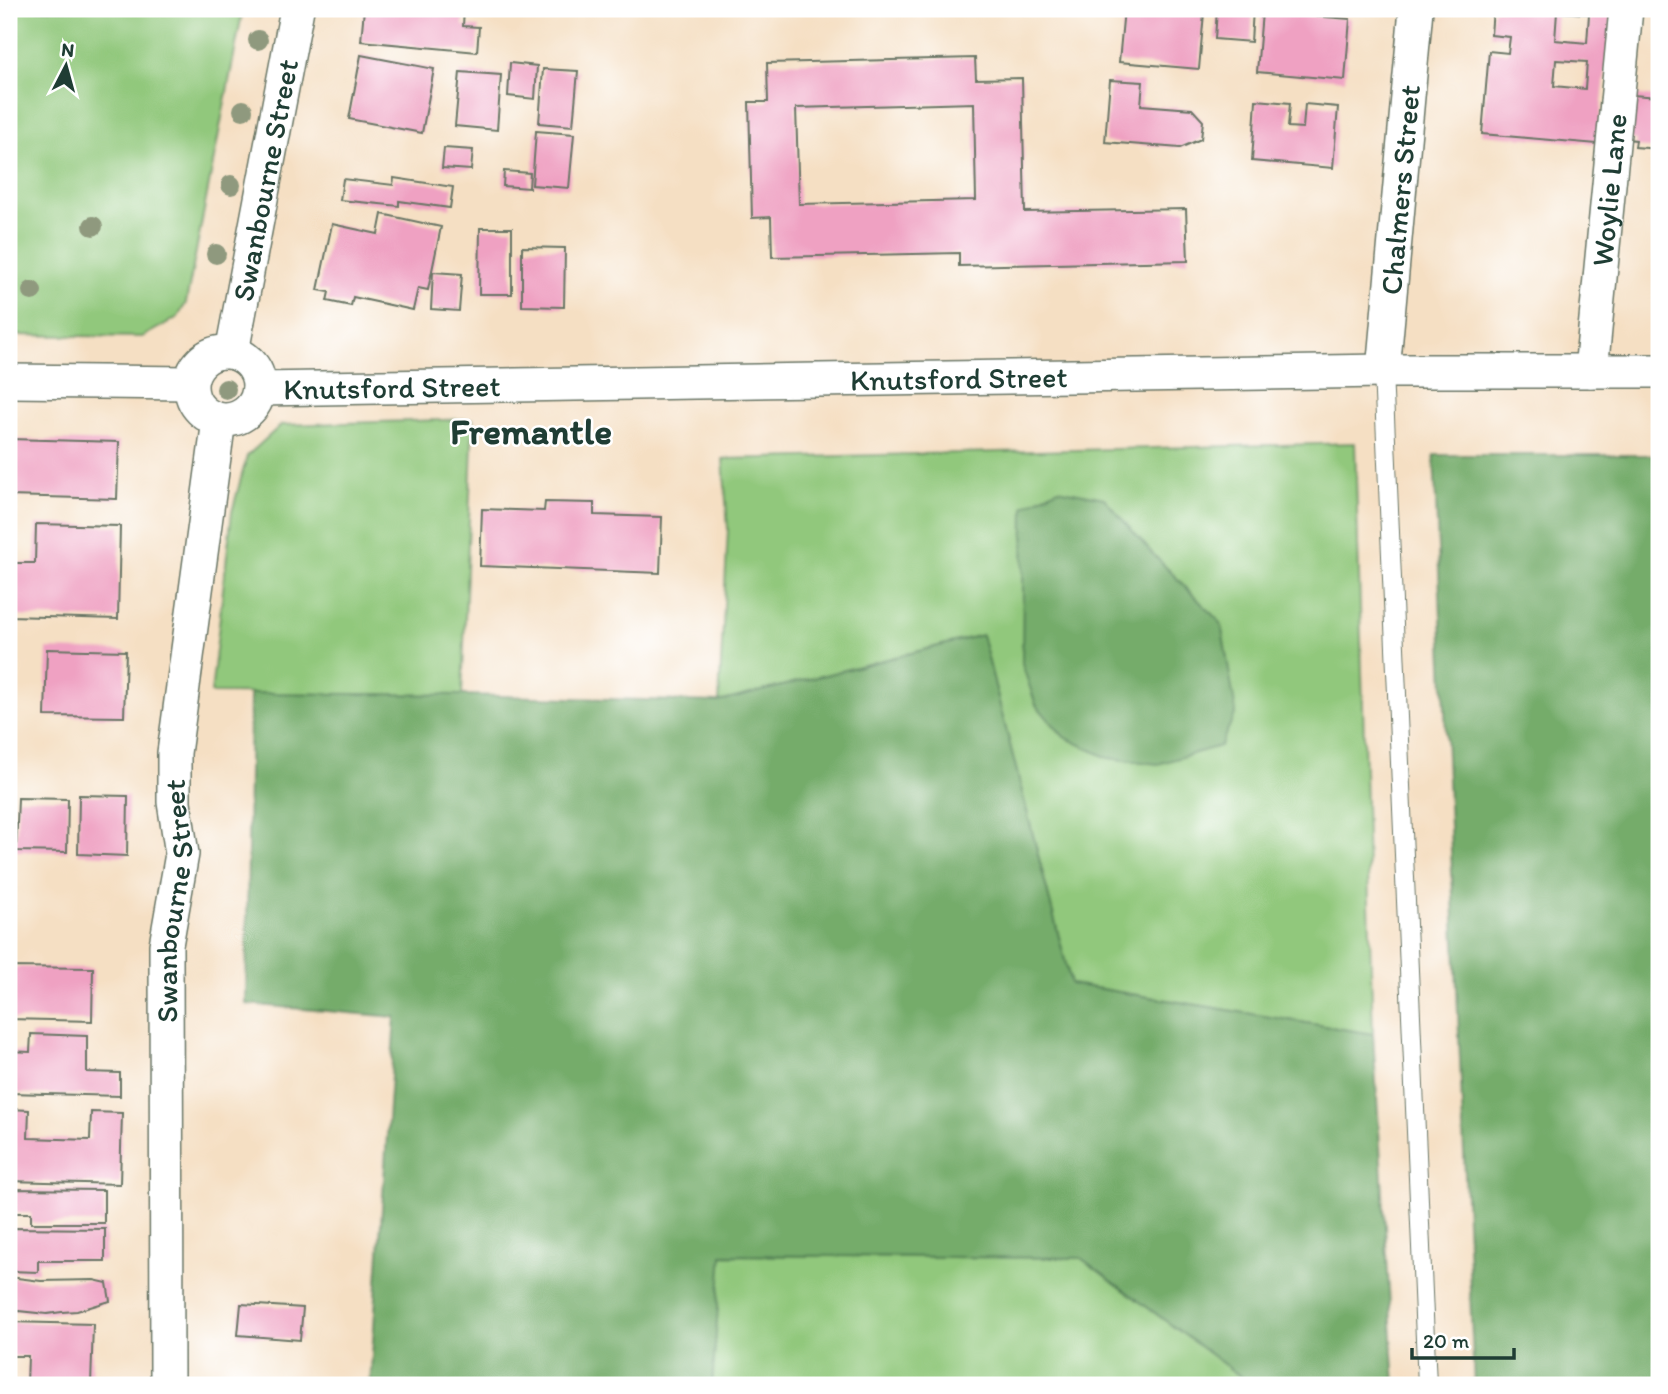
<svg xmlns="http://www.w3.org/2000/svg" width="1668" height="1394" font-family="Itim,sans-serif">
	<rect width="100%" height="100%" fill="#fff"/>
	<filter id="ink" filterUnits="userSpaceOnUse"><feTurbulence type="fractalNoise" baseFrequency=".0143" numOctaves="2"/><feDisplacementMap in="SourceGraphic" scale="14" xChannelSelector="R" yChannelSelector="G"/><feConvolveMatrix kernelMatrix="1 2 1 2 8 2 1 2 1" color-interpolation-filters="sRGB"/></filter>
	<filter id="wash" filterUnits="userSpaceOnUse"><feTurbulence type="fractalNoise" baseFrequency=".00686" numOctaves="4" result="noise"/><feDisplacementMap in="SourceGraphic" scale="28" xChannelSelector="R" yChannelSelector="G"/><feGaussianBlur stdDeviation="1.57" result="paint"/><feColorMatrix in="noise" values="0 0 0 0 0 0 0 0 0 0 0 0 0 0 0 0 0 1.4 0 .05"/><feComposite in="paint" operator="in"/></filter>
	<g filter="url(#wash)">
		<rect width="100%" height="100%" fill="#f5dfc3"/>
		<!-- green -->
		<g fill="#91c87b" stroke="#588258" stroke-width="2">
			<polygon points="9,9 243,9 186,303 178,317 142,337 9,335"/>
			<polygon points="473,419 462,695 211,693 232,512 247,456 281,425"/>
			<polygon points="1355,443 1373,1034 1071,984 982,635 719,702 728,529 723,459"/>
			<polygon points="721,1255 1081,1258 1252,1385 712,1385"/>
		</g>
		<!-- forest -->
		<g fill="#74ac6b" stroke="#4a7450" stroke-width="2">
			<polygon points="1434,455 1659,455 1659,1385 1474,1385"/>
			<polygon points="1058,489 1104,498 1150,551 1221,623 1236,712 1220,746 1158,764 1108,758 1064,737 1036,705 1022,664 1024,506"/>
			<polygon points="982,635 1071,984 1373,1034 1395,1385 1252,1385 1081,1258 722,1255 712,1385 370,1385 395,1017 246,1004 250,693 462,695 719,702"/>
		</g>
		<g id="blocks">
			<!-- building -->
			<g fill="#efa1c2" fill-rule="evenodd">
				<polygon points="364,9 464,9 463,26 479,27 477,52 361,41"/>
				<polygon points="1124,9 1204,13 1199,69 1119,62"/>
				<polygon points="1217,9 1253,9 1251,42 1215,39"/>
				<path d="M1493,9h120l-16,135 -115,-10 7,-83 19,2 2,-16 -19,-2zM1557,12l32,2 -2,29 -32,-3zM1556,60l31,2 -2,27 -31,-3z"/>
				<polygon points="1262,12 1350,19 1345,80 1257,72"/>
				<polygon points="361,55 434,69 422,133 349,119"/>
				<path d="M975,58l1,21 46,-1 3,134 161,-3 2,52 -229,5v-13l-187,4 -1,-40 -19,1 -3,-116h19l-1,-39zM974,103l2,97 -177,4 -3,-96z"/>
				<polygon points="510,63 537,66 535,99 508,96"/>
				<polygon points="543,69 578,71 573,126 539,123"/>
				<polygon points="460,72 501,75 497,130 455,126"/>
				<polygon points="1110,80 1143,82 1141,105 1192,109 1203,121 1201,139 1180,148 1105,142"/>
				<polygon points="1632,95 1659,97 1659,149 1635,147 1636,140 1627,139"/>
				<polygon points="1256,100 1290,103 1288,127 1303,128 1305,104 1338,107 1333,168 1252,161"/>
				<polygon points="536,131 574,134 569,188 532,185"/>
				<polygon points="444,148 473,150 471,170 442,168"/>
				<polygon points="504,171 530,173 529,188 503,186"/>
				<polygon points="394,178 453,187 450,208 399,201 399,206 340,200 343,179 393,185"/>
				<polygon points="382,214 441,227 428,290 418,288 413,310 353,297 351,306 327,301 329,292 318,290 332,224 378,234"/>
				<polygon points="480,228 512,228 512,294 479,294"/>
				<polygon points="522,247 565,248 564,307 522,306"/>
				<polygon points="433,272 462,274 459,311 431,309"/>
				<polygon points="9,439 119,442 117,499 9,496"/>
				<polygon points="545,502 594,503 594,515 662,517 660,573 480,566 482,509 544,511"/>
				<polygon points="36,524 120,526 118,619 9,616 9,563 35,563"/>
				<polygon points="47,649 126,651 124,717 45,716"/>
				<polygon points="79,795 128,796 127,856 78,854"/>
				<polygon points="18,798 68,799 67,852 16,851"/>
				<polygon points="9,967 93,968 92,1021 9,1019"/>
				<polygon points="31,1034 87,1036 87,1072 120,1073 120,1096 9,1093 9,1051 30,1052"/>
				<polygon points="9,1109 29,1110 28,1138 90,1140 91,1112 122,1113 120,1184 9,1181"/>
				<polygon points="9,1189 104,1190 104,1223 31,1223 31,1213 9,1213"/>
				<polygon points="9,1228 105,1229 105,1261 38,1261 38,1272 9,1271"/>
				<polygon points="9,1277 41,1281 94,1280 107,1283 110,1301 77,1311 62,1312 47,1314 9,1310"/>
				<polygon points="241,1304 303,1308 300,1340 238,1335"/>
				<polygon points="9,1322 93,1324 91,1385 27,1385 28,1356 9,1356"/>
			</g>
		</g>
	</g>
	<g filter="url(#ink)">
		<use href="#blocks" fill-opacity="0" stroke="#6a7666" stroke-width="2"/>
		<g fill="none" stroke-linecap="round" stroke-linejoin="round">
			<!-- service casing -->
			<g stroke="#6a7666" stroke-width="20">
				<polyline id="service" points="1383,371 1427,1385"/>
			</g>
			<!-- minor casing -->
			<g stroke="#6a7666" stroke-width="36">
				<g id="minor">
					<circle cx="225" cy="386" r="34"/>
					<path id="s1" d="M232,352l65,-343"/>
					<path id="s2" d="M1383,371l33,-362"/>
					<path id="s3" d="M1591,371l35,-362"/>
					<polyline points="9,381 190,383"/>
					<path id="s4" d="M259,389l1124,-18h276"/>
					<path id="s5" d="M167,1385l-1,-440 16,-91 -8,-52v-49l45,-333"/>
				</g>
			</g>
			<!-- service -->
			<use href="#service" stroke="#fff" stroke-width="18"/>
			<!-- minor -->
			<use href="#minor" stroke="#fff" stroke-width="33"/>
		</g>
		<!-- trees -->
		<g fill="#8f997e">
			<circle cx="258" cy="40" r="10"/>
			<circle cx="243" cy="110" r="10"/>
			<circle cx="231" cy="185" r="10"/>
			<circle cx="93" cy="226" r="10"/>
			<circle cx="216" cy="254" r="10"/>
			<circle cx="32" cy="291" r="10"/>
			<circle cx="226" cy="389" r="10"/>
		</g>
	</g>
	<g text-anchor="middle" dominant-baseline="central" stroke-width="5" stroke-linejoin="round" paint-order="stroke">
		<!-- street labels -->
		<g font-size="30" fill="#1f3d34" stroke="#fff">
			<text stroke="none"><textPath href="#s1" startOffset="175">Swanbourne Street</textPath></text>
			<text stroke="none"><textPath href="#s2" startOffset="182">Chalmers Street</textPath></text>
			<text stroke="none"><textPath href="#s3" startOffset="182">Woylie Lane</textPath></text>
			<text stroke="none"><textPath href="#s4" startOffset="700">Knutsford Street</textPath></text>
			<text stroke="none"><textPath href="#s4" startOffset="133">Knutsford Street</textPath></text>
			<text stroke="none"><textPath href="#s5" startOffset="485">Swanbourne Street</textPath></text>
		</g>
		<!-- district labels -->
		<g font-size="37" font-weight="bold" fill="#1f3d34" stroke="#fff">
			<text x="531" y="431">Fremantle</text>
		</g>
	</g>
	<!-- margin -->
	<rect width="1668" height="1394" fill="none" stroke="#fff" stroke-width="35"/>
	<!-- north arrow -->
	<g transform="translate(66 66) rotate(6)" stroke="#ffffff" stroke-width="5" paint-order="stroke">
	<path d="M0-5L12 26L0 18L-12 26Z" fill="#1f3d34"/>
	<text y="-10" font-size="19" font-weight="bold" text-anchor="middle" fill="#1f3d34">N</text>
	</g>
	<!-- scale -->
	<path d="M1412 1348v10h102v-10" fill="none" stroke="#1f3d34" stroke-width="3.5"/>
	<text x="1423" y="1348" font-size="21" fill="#1f3d34" stroke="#ffffff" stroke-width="5" paint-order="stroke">20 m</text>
</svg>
